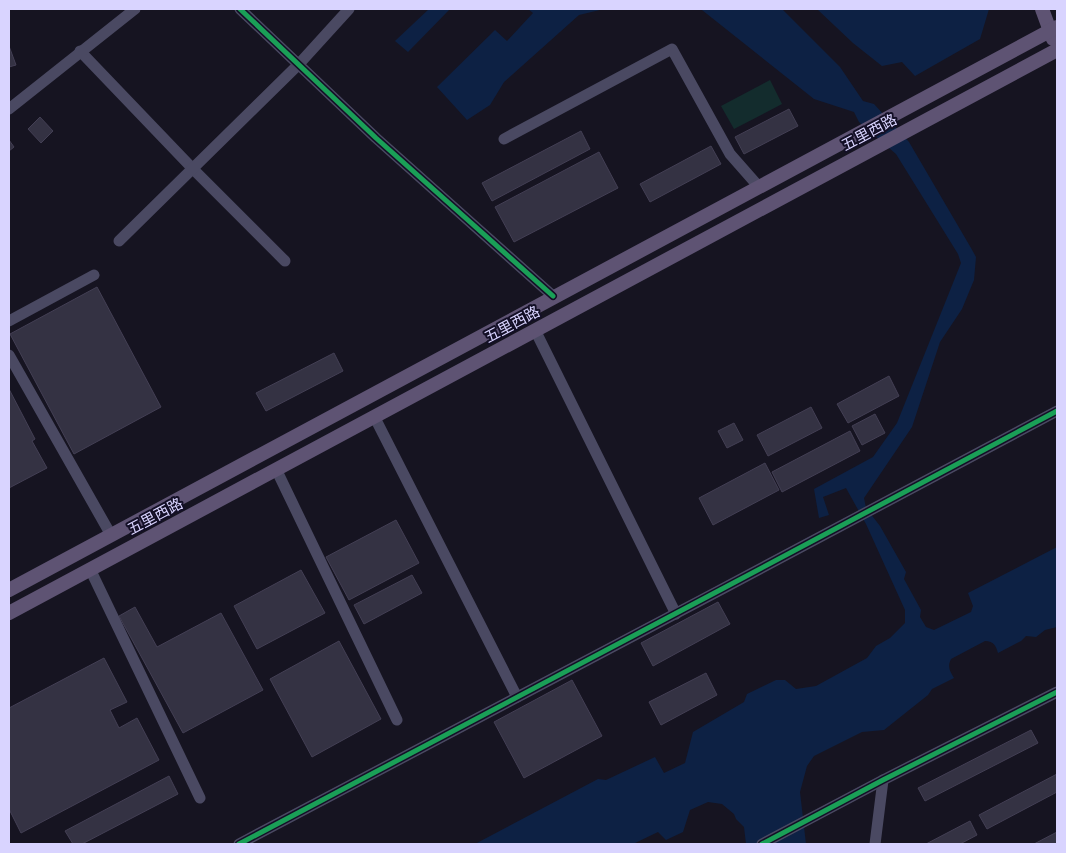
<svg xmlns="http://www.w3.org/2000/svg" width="1066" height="853" font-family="Arial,'Noto Sans SC',sans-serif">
	<rect width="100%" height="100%" fill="#161421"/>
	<!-- green -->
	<polygon fill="#132c2d" points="770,80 782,104 734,129 721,106"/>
	<!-- water -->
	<g fill="#0d2144">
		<polygon points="429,9 450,9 408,52 395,41"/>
		<polygon points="528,9 604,9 579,15 504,82 490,105 467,120 437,87 495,30 507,41 533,13"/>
		<path d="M696,9h86l58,58 23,34 11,3 35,38 62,106 5,9 -2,23 -12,29 -22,33 -28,85 -48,71 2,10 14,18 26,46 -2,7 17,31 -1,7 6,10 8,3 37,-18 2,-6 -5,-13 89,-46v80l-12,3 -9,7 -10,-1 -5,5 -23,12c-2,-7 -4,-12 -13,-12l-34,18c-4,8 -1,12 3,19l-22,11 -4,6 -44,35 -22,2 -48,24 -7,10 -7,26 6,52h-60l-2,-17 -8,-8 -2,-5 -12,-10 -14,-2 -18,8 -7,22 -17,8 -8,-8 -25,12h-158l123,-65 8,1 49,-23 9,16 21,-10 8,-31 51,-30 3,-8 29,-14h9l11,9 20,-3 51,-28 9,-12 14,-8 15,-15v-13l-39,-86 -20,-36 -23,9 6,18 -10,3 -5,-29 59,-32 24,-34 64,-160 -3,-9 -62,-100 -37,-32 -5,-10 -40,-13 -112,-89z"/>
		<polygon points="817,9 989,9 980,39 915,76 902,62 882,66 853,43"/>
	</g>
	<!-- building -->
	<g fill="#343243" stroke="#433f54">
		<polygon points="9,46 16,65 9,67"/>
		<polygon points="789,109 798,126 744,154 735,137"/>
		<polygon points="40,117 53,131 41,143 28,129"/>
		<polygon points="581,131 590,149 492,201 482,183"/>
		<polygon points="9,140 14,147 9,151"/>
		<polygon points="711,146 721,164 650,202 640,184"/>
		<polygon points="599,152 618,188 514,242 495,207"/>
		<polygon points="97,287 161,407 74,454 10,334"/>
		<polygon points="334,353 343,371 266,411 256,393"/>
		<polygon points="889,376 899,396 848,423 837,404"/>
		<polygon points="9,389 35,439 32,441 47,468 9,488"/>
		<polygon points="811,407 822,428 768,456 757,435"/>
		<polygon points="875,414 885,433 862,445 852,426"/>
		<polygon points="734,423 743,440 727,448 718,431"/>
		<polygon points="850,431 860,451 782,492 772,472"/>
		<polygon points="765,463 779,490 713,525 699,498"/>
		<polygon points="396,520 419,563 349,600 326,557"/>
		<polygon points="301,570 325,613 257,649 234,606"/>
		<polygon points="412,575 422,593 364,624 354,605"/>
		<polygon points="718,602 730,624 653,666 641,643"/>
		<polygon points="135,607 157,647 221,613 263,690 183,733 119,616"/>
		<polygon points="339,641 381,719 312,757 270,679"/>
		<polygon points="104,658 127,702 110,710 119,728 137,718 159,760 21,833 9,809 9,708"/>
		<polygon points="706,673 717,695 661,725 649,702"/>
		<polygon points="572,680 602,736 524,778 494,722"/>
		<polygon points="1031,730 1038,743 925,801 918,788"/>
		<polygon points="1057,774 1057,792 987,829 979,815"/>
		<polygon points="169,776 178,794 82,844 73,844 65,831"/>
		<polygon points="970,821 977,835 960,844 926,844"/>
		<polygon points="1057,832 1057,844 1034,844"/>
	</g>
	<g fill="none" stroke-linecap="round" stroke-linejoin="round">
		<!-- minor -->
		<g stroke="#4a4962" stroke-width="11">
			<polyline points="240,9 376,138 553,296"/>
			<polyline points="80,51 193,169 285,261"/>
			<polyline points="9,109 135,9"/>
			<polyline points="504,139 672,49 730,154 759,187"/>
			<polyline points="119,241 299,64 349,9"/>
			<polyline points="9,321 94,275"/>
			<polyline points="535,330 676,614"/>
			<polyline points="9,355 111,535"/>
			<polyline points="374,416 517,697"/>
			<polyline points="276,469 397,720"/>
			<polyline points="90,569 200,798"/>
			<path d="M239,844c273,-145 546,-287 818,-433"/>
			<polyline points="762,844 883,780 1057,692"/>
			<polyline points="875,844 883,780"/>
		</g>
		<!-- major -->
		<g stroke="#5e5373" stroke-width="14">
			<polyline points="1042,9 1053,39"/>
			<polyline points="9,590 1057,27"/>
			<polyline points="9,613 1057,50"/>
		</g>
		<!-- cycleway casing -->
		<g stroke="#130f26" stroke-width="8">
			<g id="cycleway">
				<polyline points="240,9 376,138 553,296"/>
				<path d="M239,844c273,-145 546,-287 818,-433"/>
				<polyline points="762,844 883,780 1057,692"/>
			</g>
		</g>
		<!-- cycleway -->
		<use href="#cycleway" stroke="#1a9f57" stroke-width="5"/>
	</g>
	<g text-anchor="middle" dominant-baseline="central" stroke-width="4" stroke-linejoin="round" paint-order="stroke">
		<!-- street labels -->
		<g font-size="15" fill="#d9d4ff" stroke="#130f26">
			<text transform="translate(869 132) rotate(-28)">五里西路</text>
			<text transform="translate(512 324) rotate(-28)">五里西路</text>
			<text transform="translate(155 516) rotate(-28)">五里西路</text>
		</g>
	</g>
	<!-- border -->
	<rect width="1066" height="853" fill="none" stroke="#d9d4ff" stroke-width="20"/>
</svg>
